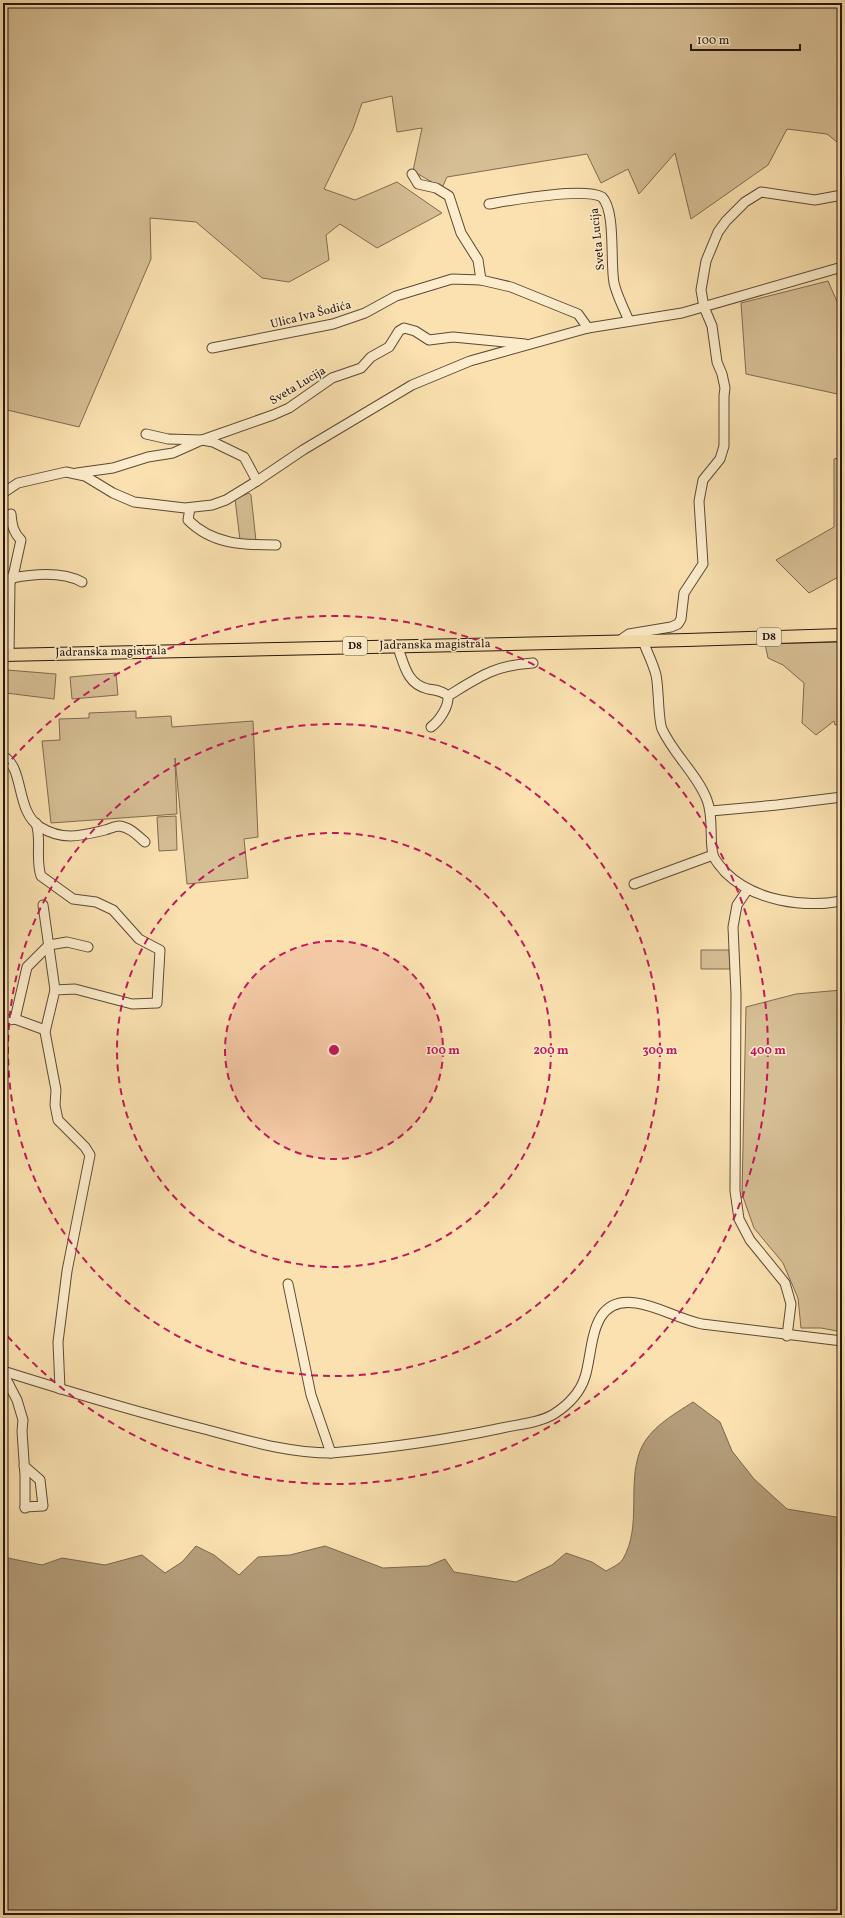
<svg xmlns="http://www.w3.org/2000/svg" width="845" height="1918" font-family="Vollkorn,serif">
	<rect width="100%" height="100%" fill="#fae1af"/>
	<filter id="stains"><feTurbulence type="fractalNoise" baseFrequency=".005" numOctaves="4"/><feColorMatrix values="0 0 0 0 .2 0 0 0 0 .09 0 0 0 0 .02 0 0 0 .5 -.17"/></filter>
	<radialGradient id="worn" r=".72"><stop offset=".6" stop-color="#630" stop-opacity="0"/><stop offset="1" stop-color="#630" stop-opacity=".3"/></radialGradient>
	<!-- green -->
	<g fill="#d6be94" stroke="#7f6a52">
		<polygon points="3,3 842,3 842,146 827,134 787,129 768,165 691,219 675,153 639,194 628,169 601,183 587,154 447,177 442,188 413,171 422,128 397,132 392,96 362,103 353,129 324,189 355,200 397,182 442,213 377,248 340,224 326,235 329,260 289,282 262,278 196,222 150,218 151,259 79,427 3,409"/>
		<polygon points="828,281 842,313 842,395 746,374 741,303"/>
		<polygon points="842,457 842,575 809,593 776,560 834,527 834,459"/>
		<polygon points="249,493 251,495 256,541 240,540 235,499"/>
		<polygon points="842,642 842,723 835,725 834,721 816,735 802,723 804,683 783,665 768,658 765,644"/>
		<polygon points="7,670 56,674 54,699 6,693"/>
		<polygon points="116,673 118,695 72,699 70,677"/>
		<polygon points="136,711 136,718 171,716 172,727 253,721 258,837 244,839 248,878 187,884 175,758 177,814 51,823 42,741 60,740 59,719 89,718 89,713"/>
		<polygon points="176,816 177,850 159,851 157,817"/>
		<polygon points="701,950 729,950 730,969 701,969"/>
		<polygon points="842,990 842,1332 821,1328 801,1328 798,1298 783,1263 754,1228 742,1194 746,1007 796,994"/>
	</g>
	<!-- water -->
	<path fill="#b39c79" stroke="#7b664f" d="M693,1402l27,20 12,29 22,28 33,30 55,9v397h-839v-358l39,8 20,-7 43,7 37,-10 23,18 17,-11 14,-16 18,9 25,20 19,-18 32,-2 35,-9 58,22 45,-2 17,-7 9,13 62,10 36,-17 14,-12 26,9 14,9c5,-3 14,-7 17,-12 19,-33 4,-73 17,-108 9,-23 33,-36 53,-49z"/>
	<g fill="none" stroke-linecap="round" stroke-linejoin="round">
		<!-- minor casing -->
		<g stroke="#5c4937" stroke-width="11">
			<g id="minor">
				<polyline points="412,174 418,184 436,188 449,196 461,233 478,260 481,280"/>
				<path d="M489,204c24,-4 94,-17 113,-7 14,14 8,65 12,86 3,13 10,26 15,38"/>
				<polyline points="212,348 333,324 365,313 396,296 452,279 481,280 511,287 578,314 588,328"/>
				<polyline points="146,434 168,439 202,440 213,442 244,457 257,481"/>
				<polyline points="77,473 113,468 148,457 173,453 202,440 273,415 289,408 332,378 361,368 371,357 389,347 399,331 404,328 415,331 429,340 453,337 525,344"/>
				<polyline points="3,493 18,483 66,472 85,476 113,493 134,502 185,508 212,505 226,500 257,481 303,450 412,385 470,361 588,328 682,313 842,267"/>
				<path d="M190,508l-2,12c25,25 56,25 88,25"/>
				<path d="M12,578c21,-4 50,-7 70,4"/>
				<polyline points="619,641 629,634 671,627 678,624 681,619 684,593 703,564 699,501 703,480 720,459 724,446 724,396 725,388 722,374 717,362 712,326 704,307 701,290 706,261 718,232 726,221 745,202 761,192 815,200 842,195"/>
				<path d="M643,641c4,11 10,22 13,34 3,13 2,45 6,54 12,26 35,45 45,71 7,18 2,37 6,55 2,6 8,12 12,17 29,29 78,36 117,29"/>
				<path d="M397,645c7,18 9,39 31,44 8,1 15,2 20,7 1,11 -9,25 -17,31"/>
				<path d="M9,655l1,-72 4,-11 7,-32c-8,-8 -9,-15 -10,-26"/>
				<path d="M448,696c31,-19 47,-31 85,-33"/>
				<path d="M3,756c22,12 12,55 37,71 23,14 40,9 65,3 4,-1 10,-4 14,-4 11,1 19,10 26,16"/>
				<polyline points="711,811 777,805 842,797"/>
				<path d="M36,823c6,17 -1,36 5,53l32,23 23,3 17,8 26,29 21,11 -3,53 -25,1 -57,-15 -20,1 -10,42 11,58 -1,15 3,15 27,27 5,8 -23,116 -9,71 2,47"/>
				<polyline points="634,884 713,855"/>
				<polyline points="748,889 737,905 733,927 736,994 735,1191 739,1219 750,1240 785,1283 791,1304 787,1336"/>
				<polyline points="43,905 55,990"/>
				<polyline points="15,1019 27,967 49,945 67,942 88,947"/>
				<polyline points="3,1021 15,1019 45,1030"/>
				<polyline points="288,1284 311,1395 331,1453"/>
				<path d="M3,1371c67,21 133,41 201,58 42,11 83,24 127,24 57,-5 115,-13 171,-25 17,-4 37,-5 52,-14 14,-9 26,-21 31,-37 9,-29 4,-81 51,-74 22,3 43,16 66,21l140,17"/>
				<polyline points="3,1373 17,1400 23,1420 22,1431 25,1476 25,1508"/>
				<polyline points="24,1466 40,1480 43,1506 25,1507"/>
			</g>
		</g>
		<!-- major casing -->
		<g stroke="#28160f" stroke-width="14">
			<polyline id="major" points="3,655 687,640 842,635"/>
		</g>
		<!-- minor -->
		<use href="#minor" stroke="#fceccb" stroke-width="9"/>
		<!-- major -->
		<use href="#major" stroke="#fae1af" stroke-width="12"/>
	</g>
	<!-- distance rings -->
	<circle cx="334" cy="1050" r="109" fill="#c2185b" fill-opacity=".12"/>
	<g fill="none" stroke="#c2185b" stroke-width="2" stroke-dasharray="7 5">
		<circle cx="334" cy="1050" r="109"/>
		<circle cx="334" cy="1050" r="217"/>
		<circle cx="334" cy="1050" r="326"/>
		<path d="M4 768A434 434 0 1 1 4 1332"/>
	</g>
	<g text-anchor="middle" dominant-baseline="central" stroke-width="3" stroke-linejoin="round" paint-order="stroke">
		<!-- shield labels -->
		<g fill="#fceccb" stroke="#685647" stroke-width="1">
			<rect x="757" y="628" width="24" height="18" rx="3"/>
			<rect x="343" y="637" width="24" height="18" rx="3"/>
		</g>
		<g font-size="11" font-weight="bold" fill="#28160f">
			<text x="769" y="637">D8</text>
			<text x="355" y="646">D8</text>
		</g>
		<!-- street labels -->
		<g font-size="12" fill="#28160f" stroke="#fceccb">
			<text transform="translate(598 239) rotate(-96)">Sveta Lucija</text>
			<text transform="translate(311 315) rotate(-14)">Ulica Iva Šodića</text>
			<text transform="translate(298 386) rotate(-31)">Sveta Lucija</text>
			<text transform="translate(435 645) rotate(-1)">Jadranska magistrala</text>
			<text transform="translate(111 652) rotate(-1)">Jadranska magistrala</text>
		</g>
	</g>
	<circle cx="334" cy="1050" r="6" fill="#c2185b" stroke="#fceccb" stroke-width="2"/>
	<g font-size="12" text-anchor="middle" font-weight="bold" fill="#c2185b" stroke="#fceccb" stroke-width="3" stroke-linejoin="round" paint-order="stroke">
		<text x="443" y="1054">100 m</text>
		<text x="551" y="1054">200 m</text>
		<text x="660" y="1054">300 m</text>
		<text x="768" y="1054">400 m</text>
	</g>
	<!-- margin -->
	<rect width="845" height="1918" fill="none" stroke="#fae1af" stroke-width="16"/>
	<rect x="4" y="4" width="837" height="1910" fill="none" stroke="#28160f" stroke-width="2"/>
	<rect x="8" y="8" width="829" height="1902" fill="none" stroke="#28160f"/>
	<!-- scale -->
	<path d="M691 44v6h109v-6" fill="none" stroke="#28160f" stroke-width="2"/>
	<text x="697" y="44" font-size="12" fill="#28160f" stroke="#fceccb" stroke-width="3" paint-order="stroke">100 m</text>
	<rect width="100%" height="100%" filter="url(#stains)"/>
	<rect width="100%" height="100%" fill="url(#worn)"/>
</svg>
